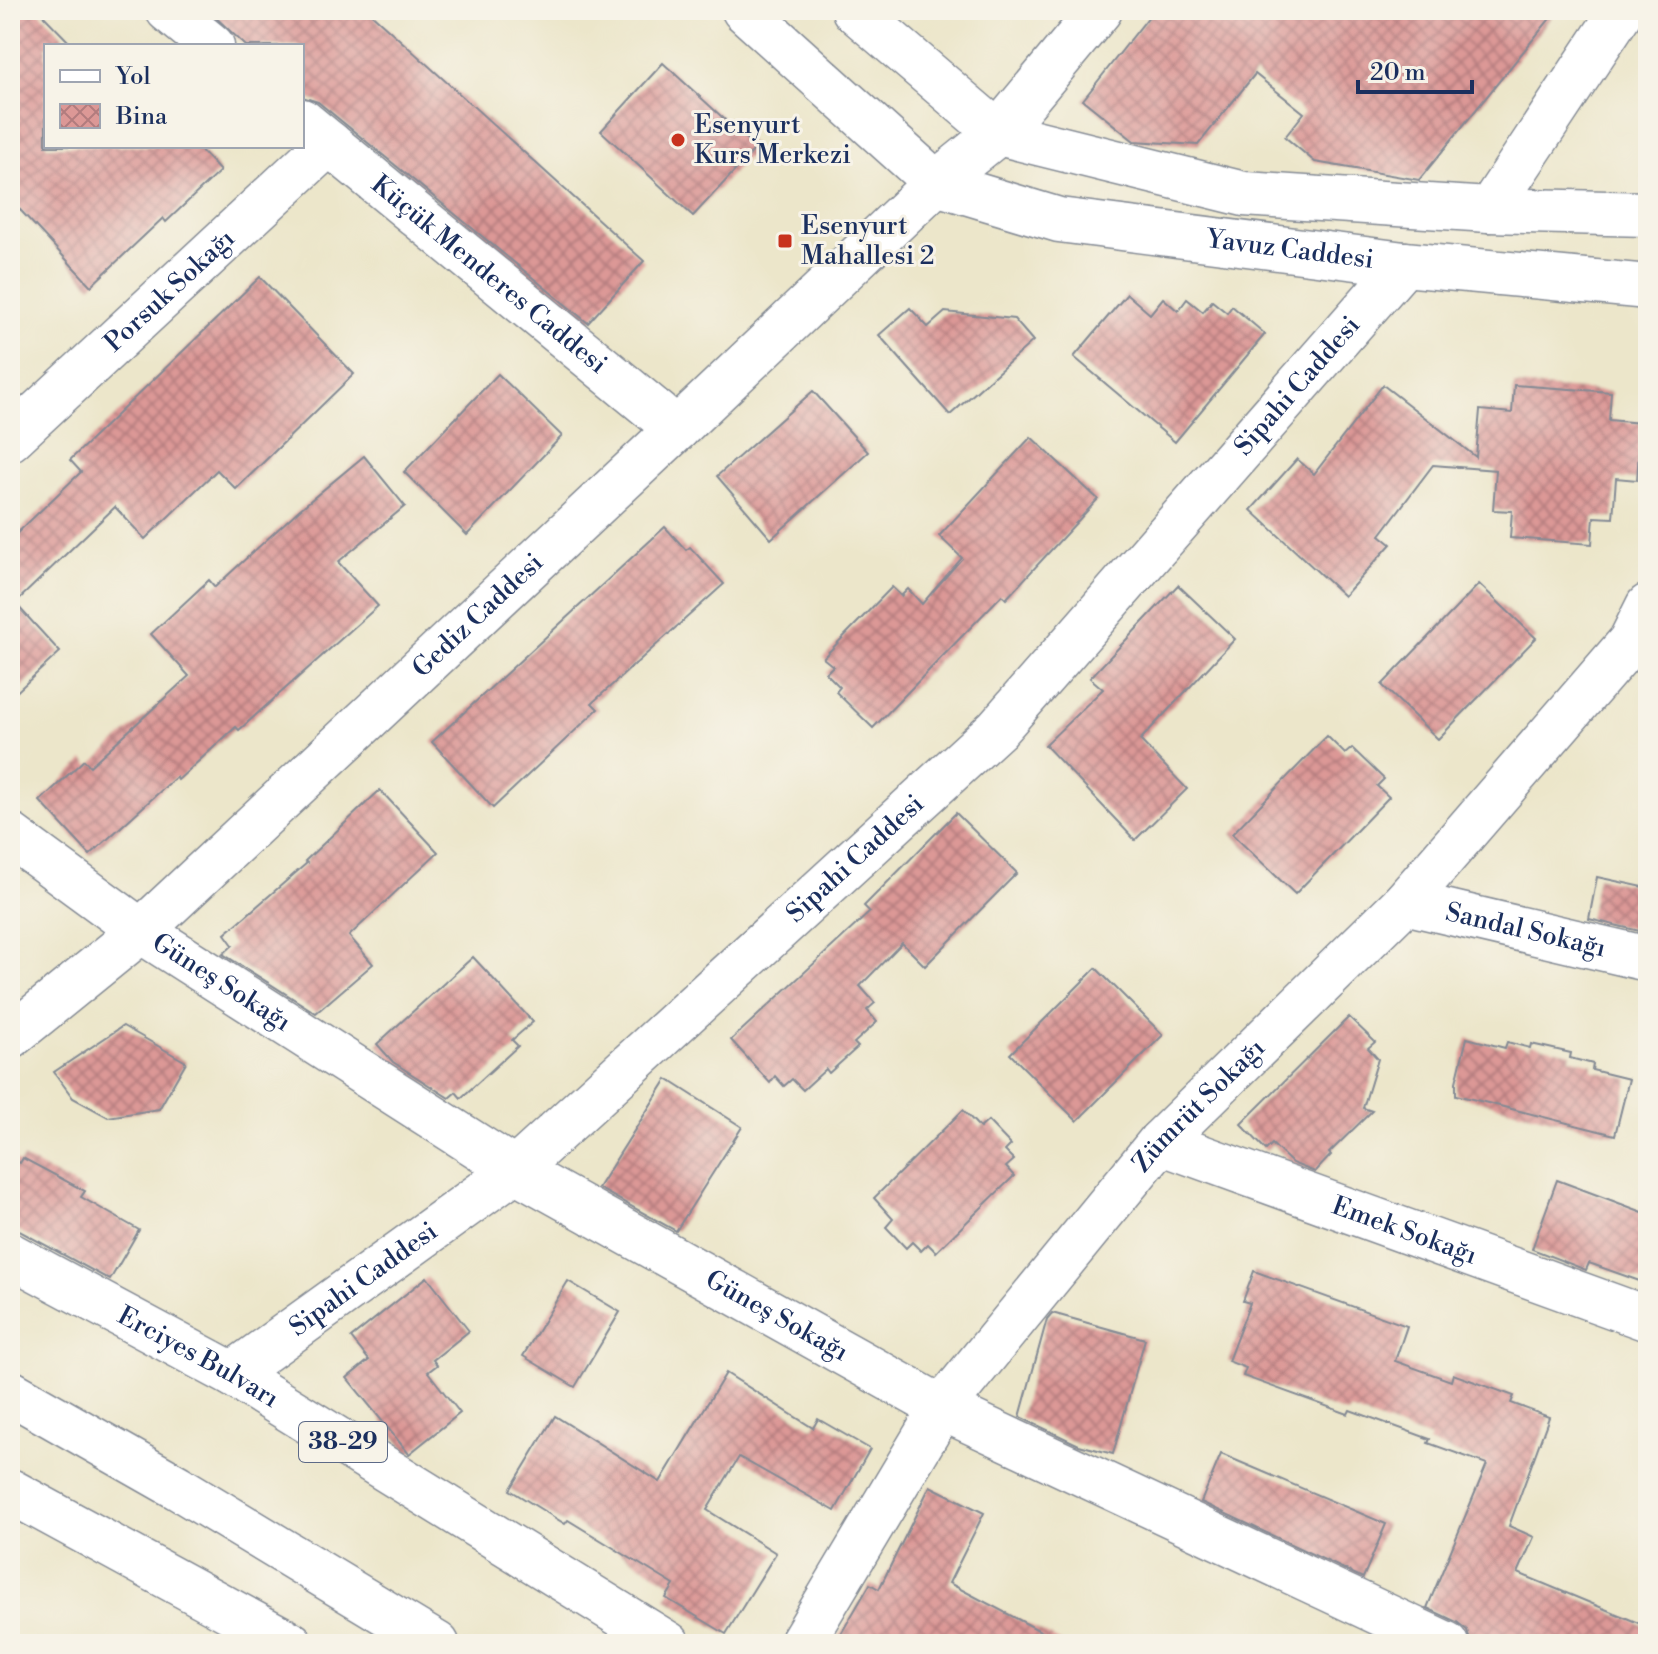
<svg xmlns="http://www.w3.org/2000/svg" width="1658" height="1654" font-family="'Libre Bodoni',serif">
	<defs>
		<pattern id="building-cross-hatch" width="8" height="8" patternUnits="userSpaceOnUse" patternTransform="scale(2)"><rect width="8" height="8" fill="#dc9896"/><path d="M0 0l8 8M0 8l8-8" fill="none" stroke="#b27c7e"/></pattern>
	</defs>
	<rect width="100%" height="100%" fill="#f7f3e8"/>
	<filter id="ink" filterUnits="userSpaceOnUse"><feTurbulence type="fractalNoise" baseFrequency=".0125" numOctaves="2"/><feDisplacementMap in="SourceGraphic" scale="16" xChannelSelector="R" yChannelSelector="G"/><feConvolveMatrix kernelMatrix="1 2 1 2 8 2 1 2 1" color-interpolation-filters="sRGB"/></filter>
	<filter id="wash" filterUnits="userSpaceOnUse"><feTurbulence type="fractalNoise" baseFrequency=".006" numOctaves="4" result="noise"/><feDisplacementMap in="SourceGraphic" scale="32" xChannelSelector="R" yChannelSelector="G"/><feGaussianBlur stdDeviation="1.8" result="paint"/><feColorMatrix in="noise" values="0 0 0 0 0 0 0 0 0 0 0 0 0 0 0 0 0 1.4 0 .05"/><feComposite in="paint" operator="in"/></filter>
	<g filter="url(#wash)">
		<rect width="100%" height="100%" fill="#ece6ca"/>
		<g id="blocks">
			<!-- building -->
			<g fill="url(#building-cross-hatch)">
				<polygon points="10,10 38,10 73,46 46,46 46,146 197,146 220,171 166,222 163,218 91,286 10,199"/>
				<polygon points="208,10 367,10 644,261 588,323 318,102 302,97 302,46 246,46"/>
				<polygon points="1154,10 1557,10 1419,180 1315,162 1285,137 1304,113 1255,74 1198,145 1134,141 1083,100"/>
				<polygon points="663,63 756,148 693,216 601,131"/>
				<polygon points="260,277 354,374 236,489 217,470 145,539 115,507 15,603 60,652 10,698 10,540 81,472 70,460"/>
				<polygon points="1127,294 1150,314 1163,298 1178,311 1187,299 1203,312 1212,301 1227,313 1232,306 1265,334 1175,442 1074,357"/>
				<polygon points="910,308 928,327 945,312 1014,319 1033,341 950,415 879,335"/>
				<polygon points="498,374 562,436 467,535 404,472"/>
				<polygon points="1383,385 1476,457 1480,410 1512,413 1514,385 1611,392 1609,420 1641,423 1637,480 1616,478 1613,518 1594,517 1592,544 1510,538 1512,511 1493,510 1496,470 1433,465 1380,535 1391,544 1344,596 1251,510 1297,459 1314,474"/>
				<polygon points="813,391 868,452 771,539 717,476"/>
				<polygon points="1031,437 1098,499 1006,599 1002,595 873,728 836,692 840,687 826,673 833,666 823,658 892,587 901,596 908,589 922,604 962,558 939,536"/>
				<polygon points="364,456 405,506 338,562 378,606 239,730 236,727 178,780 176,777 90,855 40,801 84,760 90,766 189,676 151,634 209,580 215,587 299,510"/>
				<polygon points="665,527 686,550 690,547 724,584 592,703 598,709 493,808 432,742"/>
				<polygon points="1479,584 1536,638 1438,739 1382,685"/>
				<polygon points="1178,585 1235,639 1140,740 1187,789 1135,840 1045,745 1103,689 1090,678"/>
				<polygon points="1327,736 1345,754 1352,748 1384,779 1377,786 1389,797 1295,894 1232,834"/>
				<polygon points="380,790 438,852 349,936 373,964 316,1013 223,954 233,945 225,934 307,863 305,861"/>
				<polygon points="956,813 1017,873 925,966 902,943 860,986 875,1003 867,1010 877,1022 854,1043 858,1047 829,1073 826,1069 803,1090 792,1079 784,1086 775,1076 770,1083 731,1040 870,912 864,906"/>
				<polygon points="1597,877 1648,888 1648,933 1589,919"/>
				<polygon points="473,957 533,1022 512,1040 518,1046 461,1098 456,1092 449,1098 393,1062 377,1044"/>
				<polygon points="1096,968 1163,1035 1077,1121 1010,1054"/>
				<polygon points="1349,1017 1375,1042 1368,1048 1378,1059 1363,1108 1372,1111 1329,1153 1331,1155 1315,1172 1292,1163 1272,1144 1266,1150 1241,1124"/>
				<polygon points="123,1026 186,1062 159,1109 108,1117 73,1098 54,1072"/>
				<polygon points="1467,1038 1505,1048 1507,1042 1530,1048 1531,1044 1571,1053 1570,1058 1593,1064 1592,1070 1629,1079 1615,1135 1456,1095 1456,1082"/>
				<polygon points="667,1079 742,1127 676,1231 598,1188"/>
				<polygon points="963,1110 980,1128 988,1121 1011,1145 1005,1151 1014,1160 1006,1167 1014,1176 936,1252 928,1244 921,1251 912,1242 906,1248 886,1227 893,1219 874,1198"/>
				<polygon points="10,1157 20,1163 23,1158 85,1191 81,1197 139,1230 110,1280 10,1226"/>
				<polygon points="1557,1180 1648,1214 1648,1284 1589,1263 1586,1270 1532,1249"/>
				<polygon points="1254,1271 1407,1326 1395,1361 1451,1381 1453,1374 1514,1396 1511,1403 1549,1417 1509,1526 1534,1537 1518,1573 1648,1627 1648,1644 1471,1644 1467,1630 1457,1622 1427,1608 1487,1464 1428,1443 1430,1439 1350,1410 1348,1414 1243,1376 1246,1368 1228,1361 1250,1303 1243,1301"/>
				<polygon points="427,1277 469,1331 433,1360 437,1365 428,1372 460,1413 409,1454 347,1378 369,1360 351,1338"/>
				<polygon points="568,1281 620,1312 575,1387 523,1356"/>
				<polygon points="1052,1313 1145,1339 1113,1454 1079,1445 1020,1417 1047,1319"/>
				<polygon points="726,1373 813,1428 818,1419 870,1449 835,1511 739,1457 707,1510 776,1553 726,1634 666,1598 674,1585 568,1520 565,1524 510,1490 555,1416 660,1482"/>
				<polygon points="1221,1454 1386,1524 1363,1578 1201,1502"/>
				<polygon points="930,1486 984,1513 949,1583 1065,1644 835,1644 870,1584 879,1589"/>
			</g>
		</g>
	</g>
	<g filter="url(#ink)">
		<use href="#blocks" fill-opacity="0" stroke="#848a94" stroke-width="2"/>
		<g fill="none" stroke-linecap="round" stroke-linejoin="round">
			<!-- street casing -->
			<g stroke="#848a94" stroke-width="47">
				<g id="street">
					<polyline points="168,10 212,46"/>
					<path id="s1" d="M302,121l375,308"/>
					<polyline points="1489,210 1622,10"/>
					<path id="s2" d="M10,439l319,-296"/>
					<path id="s3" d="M10,835l131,96 374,239 427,238 504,236"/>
					<path id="s4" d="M1405,902l243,57"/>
					<path id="s5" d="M10,1037l131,-106 536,-502 259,-246 62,-50 102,-123"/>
					<path id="s6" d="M1160,1142l488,177"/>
					<path id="s7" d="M232,1374l283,-204 482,-441 407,-465"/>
					<polyline points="10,1491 291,1644"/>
					<path id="s8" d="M801,1644l141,-236 218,-266 245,-240 225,-260 18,-36"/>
				</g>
			</g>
			<!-- secondary casing -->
			<g stroke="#848a94" stroke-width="47">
				<g id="secondary">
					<path id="s9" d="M744,10l192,173 123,37 345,44 244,23"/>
					<polyline points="854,10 998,133 1244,194 1489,210 1648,214"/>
				</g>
			</g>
			<!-- highway casing -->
			<g stroke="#848a94" stroke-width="47">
				<g id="highway">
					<path id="s10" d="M10,1255l222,119 436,270"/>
					<polyline points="10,1392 177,1487 437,1644"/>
				</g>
			</g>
			<!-- street -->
			<use href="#street" stroke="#fff" stroke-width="44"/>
			<!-- secondary -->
			<use href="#secondary" stroke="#fff" stroke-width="44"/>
			<!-- highway -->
			<use href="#highway" stroke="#fff" stroke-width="44"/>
		</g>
	</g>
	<!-- markers -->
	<g fill="#c8321e" stroke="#f7f3e8" stroke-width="3">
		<circle cx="678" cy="140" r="8"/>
		<rect x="777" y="233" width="16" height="16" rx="4"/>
	</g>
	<g text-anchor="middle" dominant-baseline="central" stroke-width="6" stroke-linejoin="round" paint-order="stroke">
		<!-- shield labels -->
		<rect fill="#f7f3e8" stroke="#5d6a87" stroke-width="2" x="299" y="1422" width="88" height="40" rx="6"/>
		<g font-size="24" font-weight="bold" fill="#1b2f5e">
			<text x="343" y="1442">38-29</text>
		</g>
		<!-- poi labels -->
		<g font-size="26" fill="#1b2f5e" stroke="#f7f3e8" text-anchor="start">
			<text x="694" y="125">Esenyurt<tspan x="694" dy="30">Kurs Merkezi</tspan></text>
			<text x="801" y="226">Esenyurt<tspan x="801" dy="30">Mahallesi 2</tspan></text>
		</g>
		<!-- street labels -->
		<g font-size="26" fill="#1b2f5e" stroke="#f7f3e8">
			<text stroke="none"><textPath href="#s9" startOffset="620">Yavuz Caddesi</textPath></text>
			<text stroke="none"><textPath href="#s1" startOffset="242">Küçük Menderes Caddesi</textPath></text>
			<text stroke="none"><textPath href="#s2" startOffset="218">Porsuk Sokağı</textPath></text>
			<text stroke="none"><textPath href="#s7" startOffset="1458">Sipahi Caddesi</textPath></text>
			<text stroke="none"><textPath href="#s5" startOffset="630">Gediz Caddesi</textPath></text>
			<text stroke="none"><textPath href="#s7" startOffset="810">Sipahi Caddesi</textPath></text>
			<text stroke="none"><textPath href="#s4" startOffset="124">Sandal Sokağı</textPath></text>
			<text stroke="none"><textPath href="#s3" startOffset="258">Güneş Sokağı</textPath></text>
			<text stroke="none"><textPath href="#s8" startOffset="672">Zümrüt Sokağı</textPath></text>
			<text stroke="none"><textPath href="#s6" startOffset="260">Emek Sokağı</textPath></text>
			<text stroke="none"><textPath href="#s7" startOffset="162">Sipahi Caddesi</textPath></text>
			<text stroke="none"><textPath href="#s3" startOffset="906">Güneş Sokağı</textPath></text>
			<text stroke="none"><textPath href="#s10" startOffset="214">Erciyes Bulvarı</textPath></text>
		</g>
	</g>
	<!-- margin -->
	<rect width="1658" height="1654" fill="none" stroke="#f7f3e8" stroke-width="40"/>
	<!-- legend -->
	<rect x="44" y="44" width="260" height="104" fill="#f7f3e8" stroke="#9fa5b1" stroke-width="2"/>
	<rect x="60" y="70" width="40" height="12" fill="#ffffff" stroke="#9fa5b1" stroke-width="2"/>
	<text x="116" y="84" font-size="24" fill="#1b2f5e">Yol</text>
	<rect x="60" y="104" width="40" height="24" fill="url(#building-cross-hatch)" stroke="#9fa5b1" stroke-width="2"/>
	<text x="116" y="124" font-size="24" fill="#1b2f5e">Bina</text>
	<!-- scale -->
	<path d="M1358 80v12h114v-12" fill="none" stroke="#1b2f5e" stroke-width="4"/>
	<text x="1370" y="80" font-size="24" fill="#1b2f5e" stroke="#f7f3e8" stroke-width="6" paint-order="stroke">20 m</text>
</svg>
